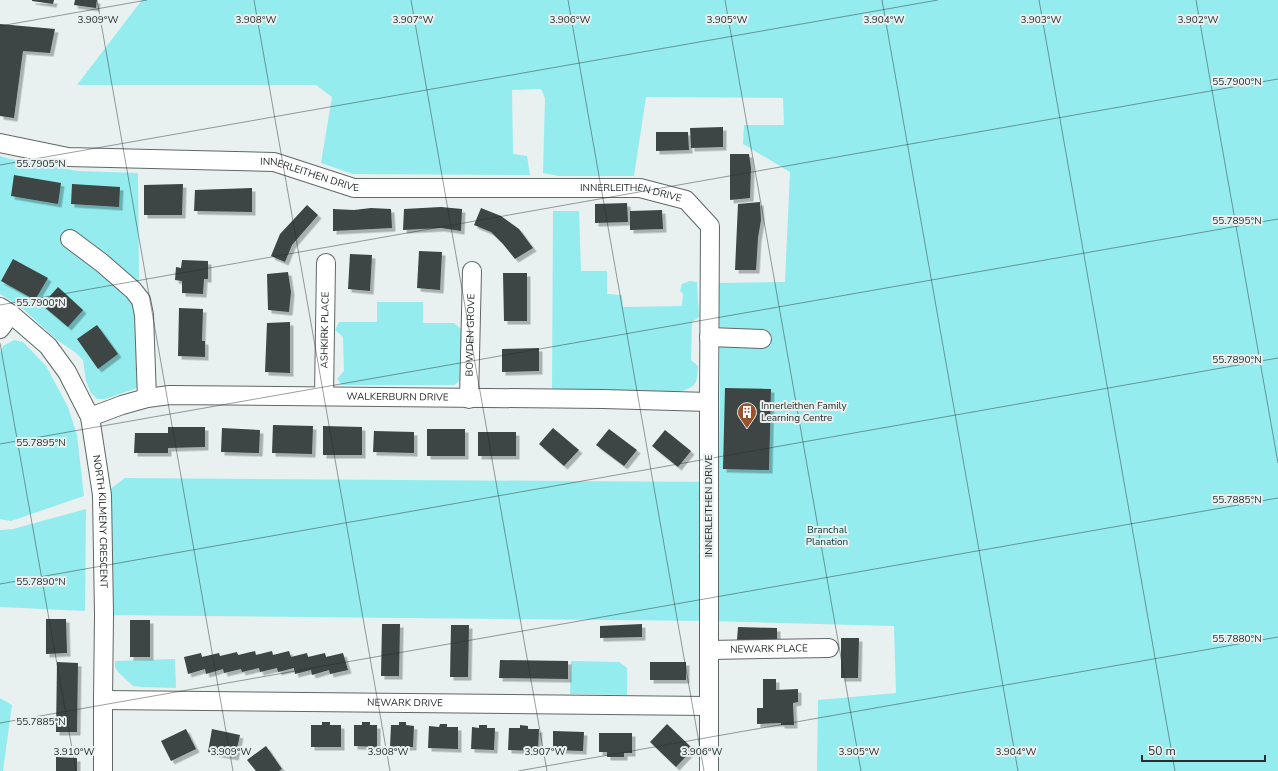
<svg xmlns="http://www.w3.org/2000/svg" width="1278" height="771" font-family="'Nunito Sans',sans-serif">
	<defs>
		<filter id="shadow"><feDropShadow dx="3.5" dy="3.5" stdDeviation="0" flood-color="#0004"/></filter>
	</defs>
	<rect width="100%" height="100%" fill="#e8f0f0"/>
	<!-- green -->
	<g fill="#94ecee">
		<polygon points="142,0 1278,0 1278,771 817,771 818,700 896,693 894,626 710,621 104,615 102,495 125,478 710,482 719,464 720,391 719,283 785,282 790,172 743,144 744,125 784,125 783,98 646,97 634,176 559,176 543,173 545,98 541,89 512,90 513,154 527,156 530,175 353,174 321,163 332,97 316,85 77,85"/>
		<polygon points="0,156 10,159 78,171 138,173 140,387 105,399 97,399 91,393 86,381 83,360 76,353 56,339 22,308 0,294"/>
		<path d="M553,211h26l2,60h26v23l15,1 1,12 59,-1 1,-13 -3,-2 2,-7 8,-3 7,1 2,35 -7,5 -1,38 7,6c-1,18 -1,20 -19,26l-127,-2z"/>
		<polygon points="377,302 423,302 423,323 454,323 462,330 462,379 454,385 342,385 337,379 344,371 343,337 335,330 339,322 377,322"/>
		<polygon points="14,340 23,342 46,366 68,407 77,435 84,496 11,521 0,519 0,352 3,346"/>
		<polygon points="86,509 85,611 0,607 0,530 13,529"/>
		<polygon points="175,659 176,688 141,687 133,686 118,672 115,667 115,661"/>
		<polygon points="571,661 619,662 627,668 627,695 570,694"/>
		<polygon points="0,698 12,705 3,771 0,771"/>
	</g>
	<!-- building -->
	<g fill="#3d4444" filter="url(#shadow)">
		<polygon points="32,0 54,0 53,4 32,1"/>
		<polygon points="75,0 97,0 96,8 74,5"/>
		<polygon points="0,24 55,29 50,53 23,51 14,118 0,116"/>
		<polygon points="723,127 723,147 691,148 690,128"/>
		<polygon points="656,132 688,132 689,150 656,151"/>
		<polygon points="730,154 749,154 751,168 750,198 730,200"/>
		<polygon points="14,175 61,183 58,204 11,196"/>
		<polygon points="72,184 120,187 119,207 71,204"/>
		<polygon points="183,184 182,215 144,215 144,185"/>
		<polygon points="252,188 252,212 194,211 195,190"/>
		<polygon points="760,202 761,220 758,238 756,270 735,270 738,204"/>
		<polygon points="627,203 628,222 595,223 595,204"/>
		<polygon points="307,205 318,215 292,245 285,262 271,256 280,234"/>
		<polygon points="441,207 462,209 461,231 441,228 403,230 404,209"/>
		<polygon points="371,208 391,209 392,228 333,231 333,209 354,210"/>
		<polygon points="481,208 501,216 519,229 533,248 515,259 503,244 491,232 474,225"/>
		<polygon points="662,210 663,229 630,230 630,211"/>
		<polygon points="419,251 442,252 440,290 417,288"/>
		<polygon points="350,254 372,255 370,291 348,289"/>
		<polygon points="13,259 48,278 35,300 1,281"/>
		<polygon points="182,260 208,261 208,279 204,279 203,294 182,293 182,281 175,280 176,267 181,268"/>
		<polygon points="288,272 291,292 289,312 268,310 267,274"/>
		<polygon points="503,273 527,273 527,321 504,321"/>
		<polygon points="58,287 83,310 68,327 42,305"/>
		<polygon points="179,308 203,309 202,341 205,341 205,357 178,356"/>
		<polygon points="290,322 290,373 265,372 267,323"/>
		<polygon points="97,325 118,354 98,369 77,339"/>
		<polygon points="539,348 539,371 502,372 502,349"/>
		<polygon points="725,388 771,389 769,470 723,469"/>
		<polygon points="273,425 313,426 312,454 272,453"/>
		<polygon points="323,426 362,427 362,455 323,455"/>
		<polygon points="168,427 205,427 205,447 168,448 168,453 134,453 135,433 168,433"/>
		<polygon points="222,428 260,430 259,453 221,452"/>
		<polygon points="553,428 579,450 564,466 539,444"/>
		<rect x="427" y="429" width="38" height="27"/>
		<polygon points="609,429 637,450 624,466 596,445"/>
		<polygon points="665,430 691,451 678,467 652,446"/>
		<polygon points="374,431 414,432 414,453 373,452"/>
		<rect x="478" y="432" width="38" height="24"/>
		<polygon points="46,619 66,619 67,653 46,654"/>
		<rect x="130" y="620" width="20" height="37"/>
		<polygon points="382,624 400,624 399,676 381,676"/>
		<polygon points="642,624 642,637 600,638 600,626"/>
		<polygon points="451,625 469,625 468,677 450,677"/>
		<polygon points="738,627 777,628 777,641 737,640"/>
		<polygon points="841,638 859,638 858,678 841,678"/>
		<polygon points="255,651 256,655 272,651 273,655 289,651 291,657 307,653 308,657 325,653 326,657 343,653 348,670 330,674 329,670 312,675 311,670 295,674 294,668 278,672 277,668 260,672 259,668 242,672 241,669 224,673 223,669 206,674 205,669 188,674 184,657 201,653 202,657 219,653 220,656 237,652 238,655"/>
		<polygon points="500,660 568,661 568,679 499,678"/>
		<polygon points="57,662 78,663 77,732 56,732"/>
		<rect x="650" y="662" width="36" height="18"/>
		<polygon points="763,679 776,679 776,690 798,689 798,702 793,703 794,725 781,725 781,723 757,724 757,708 763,708"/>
		<polygon points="322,722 330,722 330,725 341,725 341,747 311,747 311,725 322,725"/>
		<polygon points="362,722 370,722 370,725 377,725 377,747 354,746 354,725 362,725"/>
		<polygon points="399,722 406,722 406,725 414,726 413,747 390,747 391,725 399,725"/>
		<polygon points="440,724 447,724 447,727 458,727 458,749 428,748 429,726 439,727"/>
		<polygon points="667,724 693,749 676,767 650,742"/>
		<polygon points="479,725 487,725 487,728 495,728 494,750 471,749 472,727 479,728"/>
		<polygon points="520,725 528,726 528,729 539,729 538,751 508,750 509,728 520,728"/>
		<polygon points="186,729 196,749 171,761 161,741"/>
		<polygon points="212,729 240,735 235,757 208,752"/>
		<polygon points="553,731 584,732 583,751 553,750"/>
		<polygon points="599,733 632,733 632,753 624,753 624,757 607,757 607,752 599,752"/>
		<polygon points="266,746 282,769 279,771 256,771 247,760"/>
		<polygon points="56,757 77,758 77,771 56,771"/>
	</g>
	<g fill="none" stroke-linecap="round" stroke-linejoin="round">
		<!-- minor casing -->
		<g stroke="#606767" stroke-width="20">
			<g id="minor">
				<path id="s1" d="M0,143l68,14 206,5 80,26h286l46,12 24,26 -1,176v369"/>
				<polyline points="70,239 102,263 133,290 141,300 144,315 147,398"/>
				<path id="s2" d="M0,307l11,7 37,32 19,26 23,45 12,78 2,120 -1,85v71"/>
				<polyline points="0,329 11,314"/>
				<polyline points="709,337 762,339"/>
				<path id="s3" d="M324,396l2,-133"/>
				<path id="s4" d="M469,399l3,-128"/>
				<path id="s5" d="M90,417l32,-12 25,-7 23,-3 433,4 106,3"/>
				<path id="s6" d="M709,650l120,-2"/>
				<path id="s7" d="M103,700l605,6"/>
			</g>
		</g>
		<!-- minor -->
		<use href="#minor" stroke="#fff" stroke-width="18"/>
	</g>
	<!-- ticks -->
	<path fill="none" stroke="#292d2d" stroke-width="1" stroke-opacity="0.45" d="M97,0l136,771M254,0l136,771M411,0l136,771M568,0l136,771M725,0l136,771M882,0l136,771M1039,0l136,771M1196,0l82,463M0,26l147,-26M0,165l938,-165M0,305l1278,-226M0,343l76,428M0,444l1278,-225M0,584l1278,-226M0,723l1278,-225M518,771l760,-134"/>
	<!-- icons -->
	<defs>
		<g id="building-pin" transform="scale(1)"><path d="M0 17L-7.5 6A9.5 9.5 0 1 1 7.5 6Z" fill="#99522b" stroke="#e8f0f0"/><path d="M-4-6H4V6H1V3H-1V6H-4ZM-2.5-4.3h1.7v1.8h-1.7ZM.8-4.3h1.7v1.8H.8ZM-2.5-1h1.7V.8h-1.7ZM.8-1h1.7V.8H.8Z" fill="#fff"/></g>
	</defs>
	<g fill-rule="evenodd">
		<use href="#building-pin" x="747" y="412"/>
	</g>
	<g text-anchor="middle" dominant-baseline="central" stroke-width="4" stroke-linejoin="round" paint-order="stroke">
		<!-- street labels -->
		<g font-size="10" fill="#292d2d" stroke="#e8f0f0">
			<text stroke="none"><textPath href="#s1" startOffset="313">INNERLEITHEN DRIVE</textPath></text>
			<text stroke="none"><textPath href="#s1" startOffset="637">INNERLEITHEN DRIVE</textPath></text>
			<text stroke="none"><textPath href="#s3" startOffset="66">ASHKIRK PLACE</textPath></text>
			<text stroke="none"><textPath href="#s4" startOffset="64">BOWDEN GROVE</textPath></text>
			<text stroke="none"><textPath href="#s5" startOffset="311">WALKERBURN DRIVE</textPath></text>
			<text transform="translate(709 506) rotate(-90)">INNERLEITHEN DRIVE</text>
			<text stroke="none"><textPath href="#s2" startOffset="250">NORTH KILMENY CRESCENT</textPath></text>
			<text stroke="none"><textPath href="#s6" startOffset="60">NEWARK PLACE</textPath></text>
			<text stroke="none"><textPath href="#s7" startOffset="302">NEWARK DRIVE</textPath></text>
		</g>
		<!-- poi labels -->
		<g font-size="10" fill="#292d2d" stroke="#e8f0f0" text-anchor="start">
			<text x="761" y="406">Innerleithen Family<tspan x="761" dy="12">Learning Centre</tspan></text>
		</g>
		<!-- park labels -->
		<g font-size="10" fill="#063637" stroke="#e8f0f0">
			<text x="827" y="530">Branchal<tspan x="827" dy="12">Planation</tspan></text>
		</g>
	</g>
	<g font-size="10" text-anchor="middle" fill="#292d2d" stroke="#e8f0f0" stroke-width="4" stroke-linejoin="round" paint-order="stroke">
		<text x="98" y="23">3.909°W</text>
		<text x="256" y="23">3.908°W</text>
		<text x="413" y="23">3.907°W</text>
		<text x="570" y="23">3.906°W</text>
		<text x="727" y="23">3.905°W</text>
		<text x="884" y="23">3.904°W</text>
		<text x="1041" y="23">3.903°W</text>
		<text x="1198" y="23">3.902°W</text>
		<text x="1237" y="85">55.7900°N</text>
		<text x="41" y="167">55.7905°N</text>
		<text x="1237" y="224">55.7895°N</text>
		<text x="41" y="306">55.7900°N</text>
		<text x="1237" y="363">55.7890°N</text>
		<text x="41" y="446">55.7895°N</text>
		<text x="1237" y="503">55.7885°N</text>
		<text x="41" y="585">55.7890°N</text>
		<text x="1237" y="642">55.7880°N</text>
		<text x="41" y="725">55.7885°N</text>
		<text x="74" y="755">3.910°W</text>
		<text x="231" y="755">3.909°W</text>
		<text x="388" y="755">3.908°W</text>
		<text x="545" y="755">3.907°W</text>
		<text x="702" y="755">3.906°W</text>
		<text x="859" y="755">3.905°W</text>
		<text x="1016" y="755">3.904°W</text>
	</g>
	<!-- scale -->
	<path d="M1142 755v6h123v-6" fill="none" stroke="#292d2d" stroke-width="2"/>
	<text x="1148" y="755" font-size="12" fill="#292d2d" stroke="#e8f0f0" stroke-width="3" paint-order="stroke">50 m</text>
</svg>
